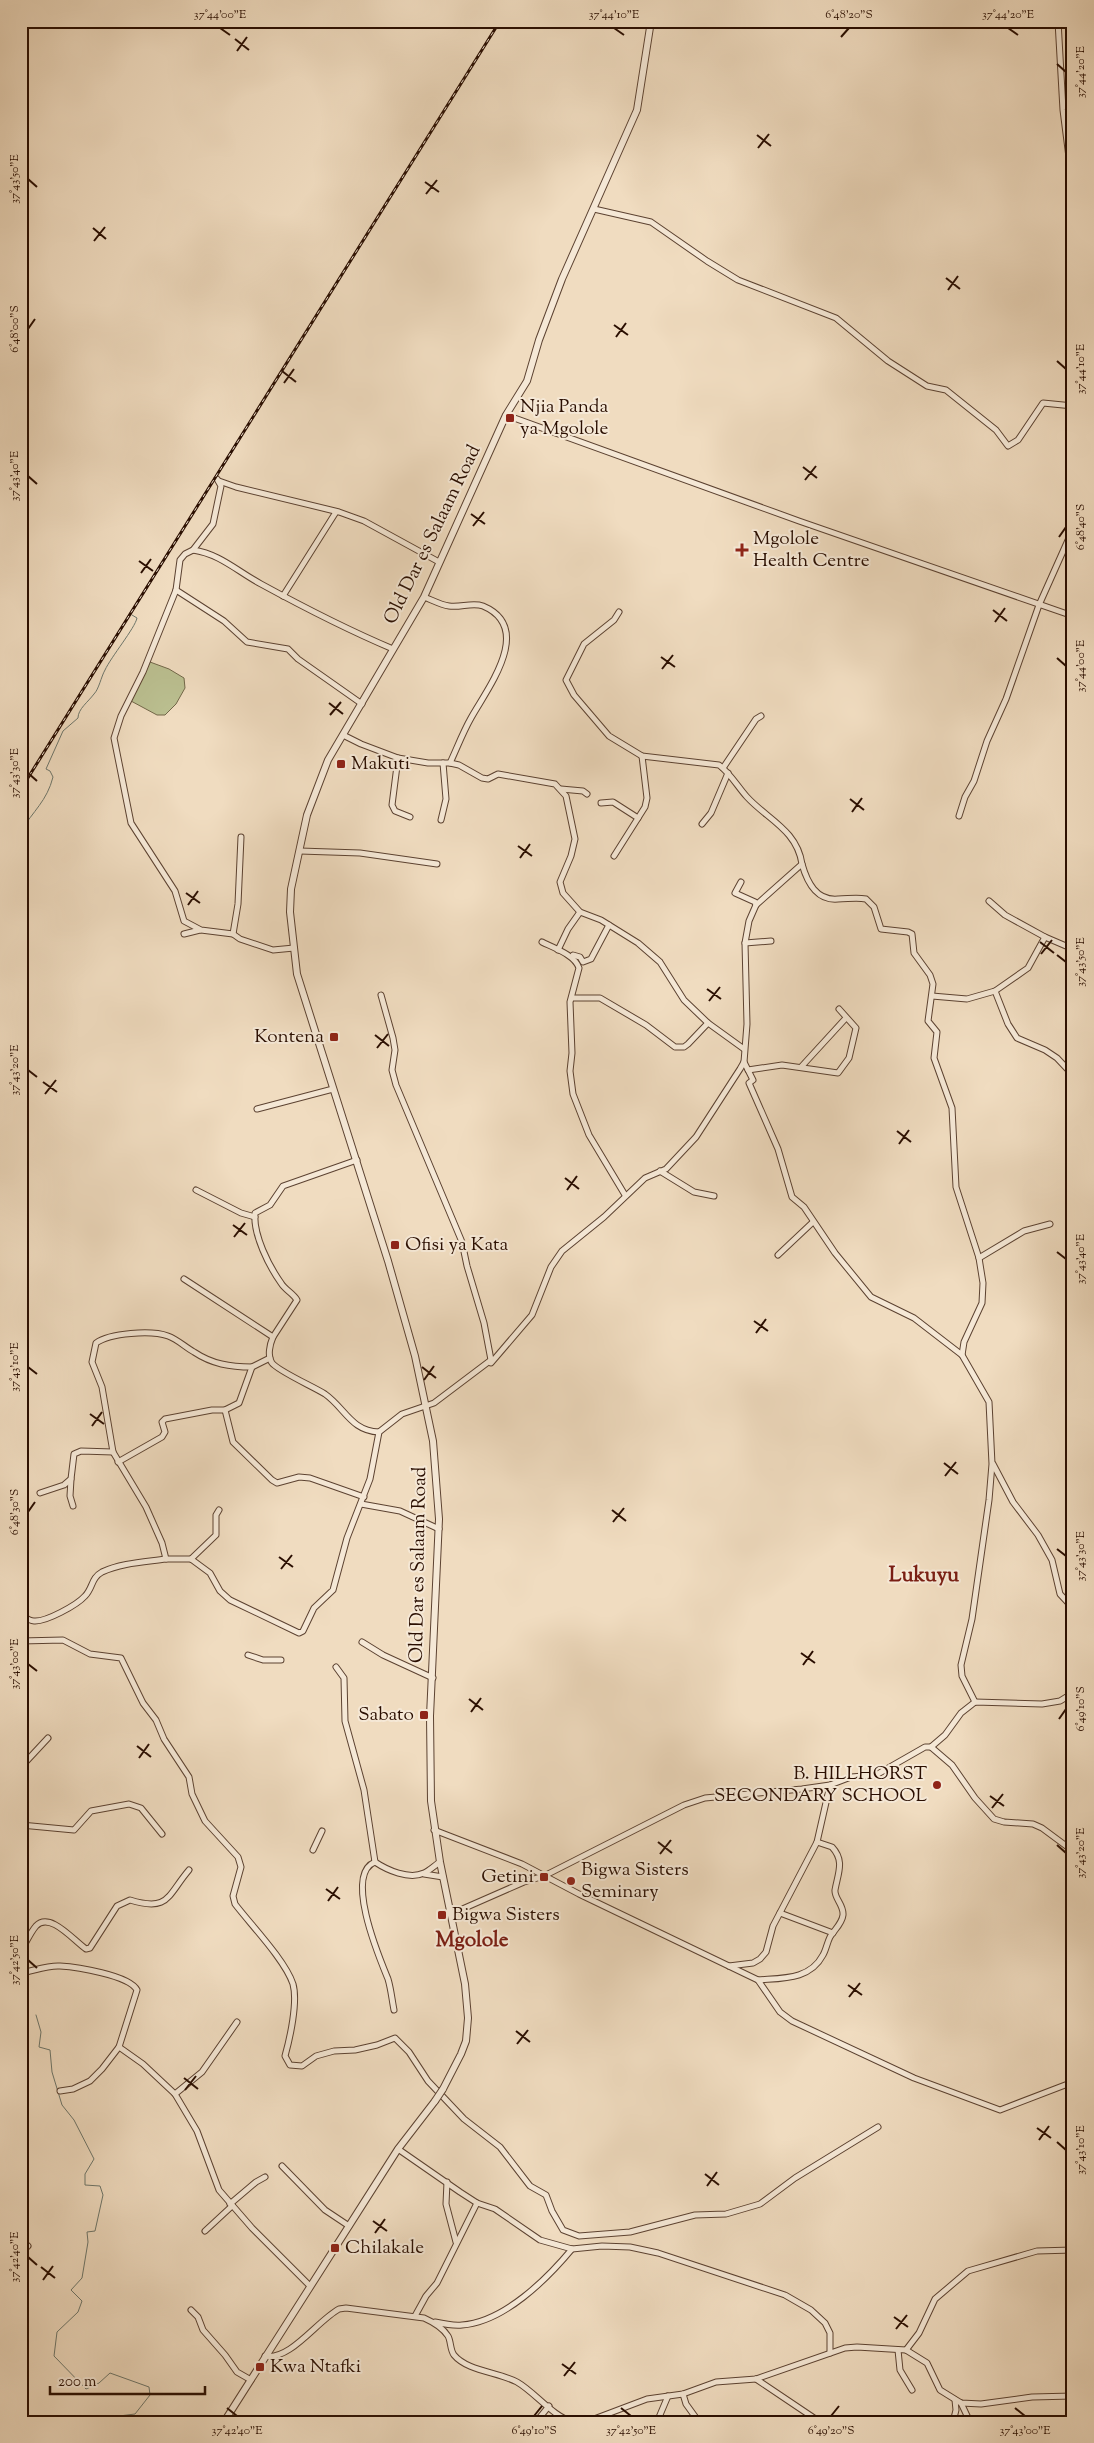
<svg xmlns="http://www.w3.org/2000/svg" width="1094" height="2443" font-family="'Sorts Mill Goudy',serif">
	<rect width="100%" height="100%" fill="#f0dcc0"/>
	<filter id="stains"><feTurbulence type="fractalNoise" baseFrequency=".004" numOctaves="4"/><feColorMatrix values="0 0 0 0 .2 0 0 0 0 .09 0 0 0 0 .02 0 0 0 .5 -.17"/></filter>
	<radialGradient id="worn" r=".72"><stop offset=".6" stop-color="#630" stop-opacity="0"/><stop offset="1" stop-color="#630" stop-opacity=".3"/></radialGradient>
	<!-- green -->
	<polygon fill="#bbc091" stroke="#726749" points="150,662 169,669 184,678 185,688 176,704 165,715 157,715 131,701"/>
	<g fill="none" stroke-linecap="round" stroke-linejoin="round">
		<!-- stream -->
		<g stroke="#6d766b" stroke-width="1">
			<path d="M21,831c12,-20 26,-30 32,-54l-3,-6 -4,-2 17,-38 15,-13c0,-9 10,-16 16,-24 5,-5 7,-17 11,-24 6,-13 30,-42 32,-52l-5,-3"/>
			<polyline points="36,2015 41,2032 39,2047 50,2050 52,2072 62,2105 74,2120 94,2159 85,2174 85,2185 100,2186 103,2195 95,2231 87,2232 88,2242 82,2278 71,2290 82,2301 78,2312 57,2332 54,2356 86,2389 99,2383 110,2373 149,2387 150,2395 135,2414 119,2416 108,2422"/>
		</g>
		<!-- minor casing -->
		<g stroke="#5c4231" stroke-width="7">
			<g id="minor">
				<polyline points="1058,21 1063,110 1072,181 1073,301"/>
				<polyline points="594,209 651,222 707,261 738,280 836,318 888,361 927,386 946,390 996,430 1008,446 1018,440 1043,403 1073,406"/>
				<polyline points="506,415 799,521 1073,616"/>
				<polyline points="217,479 221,486 213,524 193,550 185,554 180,560 176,590 143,672 121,716 114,738 131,823 175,891 184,921 201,930 233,934 240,939 273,950 294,948"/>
				<polyline points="219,481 236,487 339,512 364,521 439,562"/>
				<path d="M193,550c27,4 44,21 68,34 44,24 87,46 132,65"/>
				<polyline points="176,590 224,621 247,642 288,649 298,659 362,704"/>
				<polyline points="283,596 336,512"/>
				<path d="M424,597c8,3 17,8 25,9 11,2 23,-4 34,0 52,22 4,83 -12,112 -8,14 -14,30 -21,45"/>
				<polyline points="343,735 361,744 398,758 428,763 450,763 459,765 482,778 488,779 498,774 555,784 566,796 575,839 571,856 560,882 563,893 580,912 601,920 638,943 660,962 684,1000 708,1023 744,1049"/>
				<polyline points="398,758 392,805 395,811 410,817"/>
				<polyline points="723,768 756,719 761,716"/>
				<polyline points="561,789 583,791 587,794"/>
				<polyline points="601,803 613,802 638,818"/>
				<polyline points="959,816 965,797 974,781 987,741 1006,699 1039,605 1073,529"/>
				<polyline points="441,820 446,799 443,763"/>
				<polyline points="702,824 711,813 728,773"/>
				<polyline points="300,851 360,853 437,864"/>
				<polyline points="614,856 645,807 647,798 642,756"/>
				<path d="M802,864c5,18 14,37 36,35 10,0 18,-2 28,0l8,8 7,22 27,3 4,2 2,19 16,22 3,9 -5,37 9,11 -3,26 18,50 4,79 23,71 4,25 -1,20 -18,39 -2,13"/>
				<polyline points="741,882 735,893 755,902 756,905"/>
				<polyline points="989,901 1005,915 1045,937"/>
				<polyline points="184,934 200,930"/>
				<polyline points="233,934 238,904 241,837"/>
				<path d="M542,942c12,6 33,13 37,26l-9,34 2,51 -2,18 3,23 16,41 36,60"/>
				<polyline points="745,943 771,941"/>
				<polyline points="558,950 568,929 580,912"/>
				<polyline points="573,955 580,957 583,962 591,959 609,925"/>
				<polyline points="995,991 1008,1024 1017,1038 1045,1050 1057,1058 1073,1075"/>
				<polyline points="381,995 393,1038 395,1050 392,1070 396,1085 462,1242 467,1266 484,1323 491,1360"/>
				<polyline points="932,996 967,999 995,991 1028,968 1045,937 1073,949"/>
				<polyline points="572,998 600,998 646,1025 675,1047 684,1047 688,1044 708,1023"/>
				<polyline points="744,1062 753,1080 749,1083 778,1149 792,1197 804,1207 835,1253 871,1297 914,1318 962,1355 989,1402 992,1464 989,1500 972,1619 961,1665 962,1676 975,1702"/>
				<polyline points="802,1066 846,1018"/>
				<polyline points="748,1070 782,1065 838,1073 849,1058 856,1028 839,1009"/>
				<polyline points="257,1109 333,1089"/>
				<polyline points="660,1171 694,1192 714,1196"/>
				<polyline points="196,1190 241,1213 255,1217"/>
				<polyline points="778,1255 813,1222"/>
				<polyline points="979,1258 1024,1231 1050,1224"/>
				<path d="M184,1279l89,58c-3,7 -6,19 -1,26 6,8 42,24 53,31 20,14 26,37 54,38"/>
				<path d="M273,1337l24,-37c-4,-7 -12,-10 -16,-17 -12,-17 -28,-48 -26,-70l15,-8 13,-19 74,-26"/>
				<path d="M252,1367c-22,0 -40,-3 -58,-15 -9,-5 -17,-13 -26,-16 -17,-6 -58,-3 -72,7l-4,19 10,25 11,65 33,55 16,36 4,16h25l19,14 10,18 10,9 69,33 4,-2 11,-23 19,-18 14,-52 23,-59 9,-47 23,-18 32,-11 57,-43v3l41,-48 19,-48 11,-16 42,-34 41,-39 21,-9 30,-32 44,-68 4,-7 3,-38 -2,-81 4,-22 7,-16 46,-41c-5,-34 -35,-45 -55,-67 -9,-10 -17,-24 -28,-32l-77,-9 -33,-20 -35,-41 -8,-15 18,-36 30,-24 5,-8"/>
				<polyline points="225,1410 233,1442 272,1480 277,1483 299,1477 310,1478 364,1497"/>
				<polyline points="118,1462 162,1437 165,1432 162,1422 165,1419 212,1410 225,1410 239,1403 252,1367 270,1358"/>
				<polyline points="993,1464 1013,1502 1038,1535 1052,1560 1060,1594 1073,1608"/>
				<polyline points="71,1479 70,1496 73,1506"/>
				<polyline points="40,1493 64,1485 71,1479 74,1454 81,1451 113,1452"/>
				<polyline points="361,1504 400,1511 439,1529"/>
				<polyline points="191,1559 216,1535 216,1515 219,1510"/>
				<path d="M21,1614c4,3 8,7 13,7 12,1 43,-16 51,-25 8,-8 6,-18 17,-24 19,-9 43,-10 64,-13"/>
				<path d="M21,1641l42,-1 27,14 31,4 22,45 13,17 8,19 25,38 3,17 13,27 33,36 3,10 -8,29 2,8c16,21 50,56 58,80 5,18 -3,54 -8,72l5,9 12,1 14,-10 18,-5 21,-1 22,-5 18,-7 14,14 19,29 36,38 36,28 30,39 16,9 6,16 11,19 16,6 51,-4 65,-17 31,-1 34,-10 35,-26 83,-51"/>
				<polyline points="362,1642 383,1655 433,1678"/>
				<polyline points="248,1655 263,1660 281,1660"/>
				<polyline points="336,1667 344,1678 345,1721 364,1790 375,1862"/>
				<polyline points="931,1747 952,1765 975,1798 994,1819 1004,1822 1033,1824 1042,1828 1073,1851"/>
				<polyline points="21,1767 48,1738"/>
				<polyline points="21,1825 74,1830 91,1811 129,1804 141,1808 162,1834"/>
				<polyline points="434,1830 522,1864 579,1894 758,1980 780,2012 792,2021 914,2078 1000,2110 1073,2082"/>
				<polyline points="313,1850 322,1831"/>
				<path d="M375,1862c-31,12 4,95 13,117 3,10 4,21 6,31"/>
				<path d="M375,1862c12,8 34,18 49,11 5,-2 11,-8 16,-11"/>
				<polyline points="424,1874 443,1877"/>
				<polyline points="780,1913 833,1933"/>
				<polyline points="451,1914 524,1882 544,1876 684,1805 705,1798 802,1789 830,1785 851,1777 876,1775 925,1747 931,1747 945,1735 961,1713 975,1702 1042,1704 1060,1701 1073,1693"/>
				<path d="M21,1951c5,-8 9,-18 15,-25 14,-15 38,15 50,23l4,-1 27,-42 13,-6c39,12 37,-4 59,-30"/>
				<polyline points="729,1966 753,1963 760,1959 766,1952 773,1926 817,1842 830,1785"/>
				<path d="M21,1973c12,-2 27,-8 39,-7 16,1 69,9 77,24l-18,57 -17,22 -12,12 -17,8 -13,2"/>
				<path d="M758,1980c24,-2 52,0 65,-25 3,-5 4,-12 7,-18 4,-7 12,-13 13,-22 1,-10 -9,-17 -8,-25 3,-17 10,-29 -3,-43l-15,-5"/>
				<polyline points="119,2047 143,2064 175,2094 197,2131 219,2190 252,2228 310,2286"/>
				<polyline points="175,2094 202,2072 237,2022"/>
				<polyline points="398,2149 460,2192 477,2203 495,2209 540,2240 572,2249 602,2246 630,2247 658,2253 785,2295 811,2310 825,2323 830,2333 830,2353"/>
				<polyline points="282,2166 325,2210 349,2226"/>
				<polyline points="447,2182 446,2204 456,2242"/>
				<polyline points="230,2204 256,2182 265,2177"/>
				<polyline points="205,2231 232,2206"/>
				<polyline points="21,2252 28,2246"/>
				<polyline points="191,2310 198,2317 203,2330 225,2355 237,2372 251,2380"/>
				<polyline points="415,2316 426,2296 437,2283 477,2203"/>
				<path d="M435,2322c9,2 18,4 27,3 42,-3 85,-46 110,-76"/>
				<polyline points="898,2350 900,2370 912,2390"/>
				<polyline points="906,2350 927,2363 940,2390 961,2403 981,2404 1032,2397 1073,2396"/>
				<path d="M265,2356c25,5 52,-35 74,-47l7,-1 78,10c9,4 19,10 24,18 3,5 2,14 6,19 13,16 44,17 63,27 19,11 35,34 56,40"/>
				<polyline points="756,2379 820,2422"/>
				<polyline points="683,2394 686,2404 699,2422"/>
				<polyline points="961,2403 970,2422"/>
				<polyline points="536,2422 549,2406"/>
				<polyline points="586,2422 647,2399 683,2394 716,2382 756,2379 845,2348 857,2347 906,2350 919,2333 935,2299 968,2271 1037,2251 1073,2250"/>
				<polyline points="657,2422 668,2396"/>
				<polyline points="953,2422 956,2410 955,2400"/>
			</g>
		</g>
		<!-- tertiary casing -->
		<g stroke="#5c4231" stroke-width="8">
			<g id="tertiary">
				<polyline points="443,2089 461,2054 466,2041 468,2018 465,1984 440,1862 431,1801 430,1716 439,1519 433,1441 415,1356 388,1261 297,974 290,912 291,889 307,815 328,760 424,597 506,415 527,381 539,340 562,279 637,110 651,21"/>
				<polyline points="224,2422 398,2149 435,2101"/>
			</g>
		</g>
		<!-- minor -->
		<use href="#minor" stroke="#f5e8d6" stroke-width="5"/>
		<!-- tertiary -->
		<use href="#tertiary" stroke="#f5e8d6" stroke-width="6"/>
		<!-- rail casing -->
		<g stroke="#2a0e01" stroke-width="3">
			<polyline id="rail" points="21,789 500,21"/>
		</g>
		<!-- rail -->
		<use href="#rail" stroke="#f5e8d6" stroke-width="1" stroke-dasharray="4" stroke-linecap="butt"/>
		<!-- tertiary-bridge casing -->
		<g stroke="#5c4231" stroke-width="8" stroke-linecap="butt">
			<polyline id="tertiary-bridge" points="435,2101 443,2089"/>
		</g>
		<!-- tertiary-bridge -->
		<use href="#tertiary-bridge" stroke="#f5e8d6" stroke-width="6"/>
	</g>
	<!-- ticks -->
	<path fill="none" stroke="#2a0e01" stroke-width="2" d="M220,28l10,7M614,28l10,7M1008,28l10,7M841,37l8,-9M235,39l14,11M237,51l10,-14M1057,64l9,8M757,135l14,11M758,148l11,-14M28,179l9,8M425,182l14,10M426,194l11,-14M93,228l13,11M94,241l11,-14M946,278l14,11M948,290l10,-14M614,325l14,10M28,329l7,-10M616,337l10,-14M1057,361l9,8M282,371l14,11M284,383l10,-14M803,467l14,11M28,476l9,8M805,480l11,-14M471,514l14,10M473,526l11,-14M1059,537l7,-10M139,561l14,10M141,573l10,-14M993,610l14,11M995,622l10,-14M661,657l14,10M1057,658l9,8M662,669l11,-14M329,703l14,11M330,715l11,-13M28,773l9,8M850,799l14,11M852,812l10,-14M518,846l14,10M520,858l10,-14M186,893l14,10M188,905l10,-14M1040,942l14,11M1041,954l11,-14M1057,955l9,7M707,989l14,10M709,1001l11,-14M375,1035l14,11M377,1048l11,-14M28,1070l9,7M43,1082l14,10M45,1094l11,-14M897,1131l14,11M899,1144l10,-14M565,1178l14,11M567,1190l10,-14M233,1225l14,10M234,1237l11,-14M1057,1252l9,7M754,1321l14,10M756,1333l10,-14M28,1367l9,7M422,1367l14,11M424,1380l10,-14M90,1414l14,10M92,1426l10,-14M944,1463l14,11M945,1476l11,-14M612,1510l14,11M28,1512l7,-10M613,1522l11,-14M1057,1549l9,7M279,1557l14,10M281,1569l11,-14M801,1653l14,10M28,1664l9,7M803,1665l10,-14M469,1699l14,11M471,1712l10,-14M1059,1719l7,-10M137,1746l14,11M139,1758l10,-14M990,1796l14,10M992,1808l11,-14M658,1842l14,11M1057,1845l9,8M660,1854l11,-14M326,1889l14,10M328,1901l10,-14M28,1960l9,8M848,1985l14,10M849,1997l11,-14M516,2031l14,11M517,2044l11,-14M184,2078l14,11M185,2090l11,-14M1037,2128l14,10M1039,2140l10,-14M1057,2142l9,8M705,2174l14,11M707,2186l10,-14M373,2221l14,10M375,2233l10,-14M28,2257l9,8M41,2267l14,11M43,2280l10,-14M894,2317l14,10M896,2329l11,-14M562,2364l14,10M564,2376l11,-14M227,2408l10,8M621,2408l10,8M1015,2408l10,8M534,2416l8,-10M831,2416l8,-10"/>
	<!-- markers -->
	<g fill="#8f2418" stroke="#f5e8d6" stroke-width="2">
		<rect x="505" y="413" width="10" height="10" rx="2.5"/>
		<path d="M739.5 542.5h5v5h5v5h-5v5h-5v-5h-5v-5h5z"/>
		<rect x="336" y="759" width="10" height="10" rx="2.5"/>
		<rect x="329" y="1032" width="10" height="10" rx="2.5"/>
		<rect x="390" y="1240" width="10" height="10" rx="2.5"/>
		<rect x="419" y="1710" width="10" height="10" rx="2.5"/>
		<circle cx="937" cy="1785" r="5"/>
		<rect x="539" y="1872" width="10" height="10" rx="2.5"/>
		<circle cx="571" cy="1881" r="5"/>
		<rect x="437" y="1910" width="10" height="10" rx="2.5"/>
		<rect x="330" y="2243" width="10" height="10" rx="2.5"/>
		<rect x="255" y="2362" width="10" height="10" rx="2.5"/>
	</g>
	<g text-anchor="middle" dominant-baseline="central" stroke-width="4" stroke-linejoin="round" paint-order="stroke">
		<!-- poi labels -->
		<g font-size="19" fill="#2a0e01" stroke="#f5e8d6" text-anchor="start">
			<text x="520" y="407">Njia Panda<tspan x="520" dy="22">ya Mgolole</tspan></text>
			<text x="753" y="539">Mgolole<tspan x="753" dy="22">Health Centre</tspan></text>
			<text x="351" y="764">Makuti</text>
			<text x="324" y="1037" text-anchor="end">Kontena</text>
			<text x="405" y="1245">Ofisi ya Kata</text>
			<text x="414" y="1715" text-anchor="end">Sabato</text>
			<text x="927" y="1774" text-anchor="end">B. HILLHORST<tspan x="927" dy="22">SECONDARY SCHOOL</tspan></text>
			<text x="581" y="1870">Bigwa Sisters<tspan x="581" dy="22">Seminary</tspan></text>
			<text x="534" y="1877" text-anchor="end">Getini</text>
			<text x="452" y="1915">Bigwa Sisters</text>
			<text x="345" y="2248">Chilakale</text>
			<text x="270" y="2367">Kwa Ntafki</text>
		</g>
		<!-- street labels -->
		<g font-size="19" fill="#2a0e01" stroke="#f5e8d6">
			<text transform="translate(433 535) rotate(-64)">Old Dar es Salaam Road</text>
			<text transform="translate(419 1565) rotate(-89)">Old Dar es Salaam Road</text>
		</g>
		<!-- quarter labels -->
		<g font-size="21" font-weight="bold" fill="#7a1f14" stroke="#f5e8d6">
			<text x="924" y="1576">Lukuyu</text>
			<text x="472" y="1941">Mgolole</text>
		</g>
	</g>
	<!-- margin -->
	<rect width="1094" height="2443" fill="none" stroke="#f0dcc0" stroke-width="55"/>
	<!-- scale -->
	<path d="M50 2386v8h155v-8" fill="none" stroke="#2a0e01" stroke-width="2.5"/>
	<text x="58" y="2386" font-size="15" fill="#2a0e01" stroke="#f5e8d6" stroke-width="4" paint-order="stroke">200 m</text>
	<rect x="28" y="28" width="1038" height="2388" fill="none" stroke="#2a0e01" stroke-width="2"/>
	<g font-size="12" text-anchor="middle" fill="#2a0e01">
		<text x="220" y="18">37°44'00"E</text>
		<text x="614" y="18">37°44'10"E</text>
		<text x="849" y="18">6°48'20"S</text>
		<text x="1008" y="18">37°44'20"E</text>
		<text transform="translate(1080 72) rotate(-90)" y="4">37°44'20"E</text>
		<text transform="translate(14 179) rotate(-90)" y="4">37°43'50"E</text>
		<text transform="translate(14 329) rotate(-90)" y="4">6°48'00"S</text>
		<text transform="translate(1080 369) rotate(-90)" y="4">37°44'10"E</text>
		<text transform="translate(14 476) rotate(-90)" y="4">37°43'40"E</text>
		<text transform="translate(1080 527) rotate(-90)" y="4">6°48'40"S</text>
		<text transform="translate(1080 666) rotate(-90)" y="4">37°44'00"E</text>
		<text transform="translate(14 773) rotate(-90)" y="4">37°43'30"E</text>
		<text transform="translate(1080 962) rotate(-90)" y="4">37°43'50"E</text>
		<text transform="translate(14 1070) rotate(-90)" y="4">37°43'20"E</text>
		<text transform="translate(1080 1259) rotate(-90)" y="4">37°43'40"E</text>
		<text transform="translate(14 1367) rotate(-90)" y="4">37°43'10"E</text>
		<text transform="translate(14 1512) rotate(-90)" y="4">6°48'30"S</text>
		<text transform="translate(1080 1556) rotate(-90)" y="4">37°43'30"E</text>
		<text transform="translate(14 1664) rotate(-90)" y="4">37°43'00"E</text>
		<text transform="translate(1080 1709) rotate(-90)" y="4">6°49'10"S</text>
		<text transform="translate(1080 1853) rotate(-90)" y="4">37°43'20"E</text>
		<text transform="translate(14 1960) rotate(-90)" y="4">37°42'50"E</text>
		<text transform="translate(1080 2150) rotate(-90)" y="4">37°43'10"E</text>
		<text transform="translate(14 2257) rotate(-90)" y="4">37°42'40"E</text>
		<text x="237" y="2434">37°42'40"E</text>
		<text x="534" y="2434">6°49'10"S</text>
		<text x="631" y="2434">37°42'50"E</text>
		<text x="831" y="2434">6°49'20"S</text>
		<text x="1025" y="2434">37°43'00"E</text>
	</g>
	<rect width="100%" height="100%" filter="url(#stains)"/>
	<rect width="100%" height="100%" fill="url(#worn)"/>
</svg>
